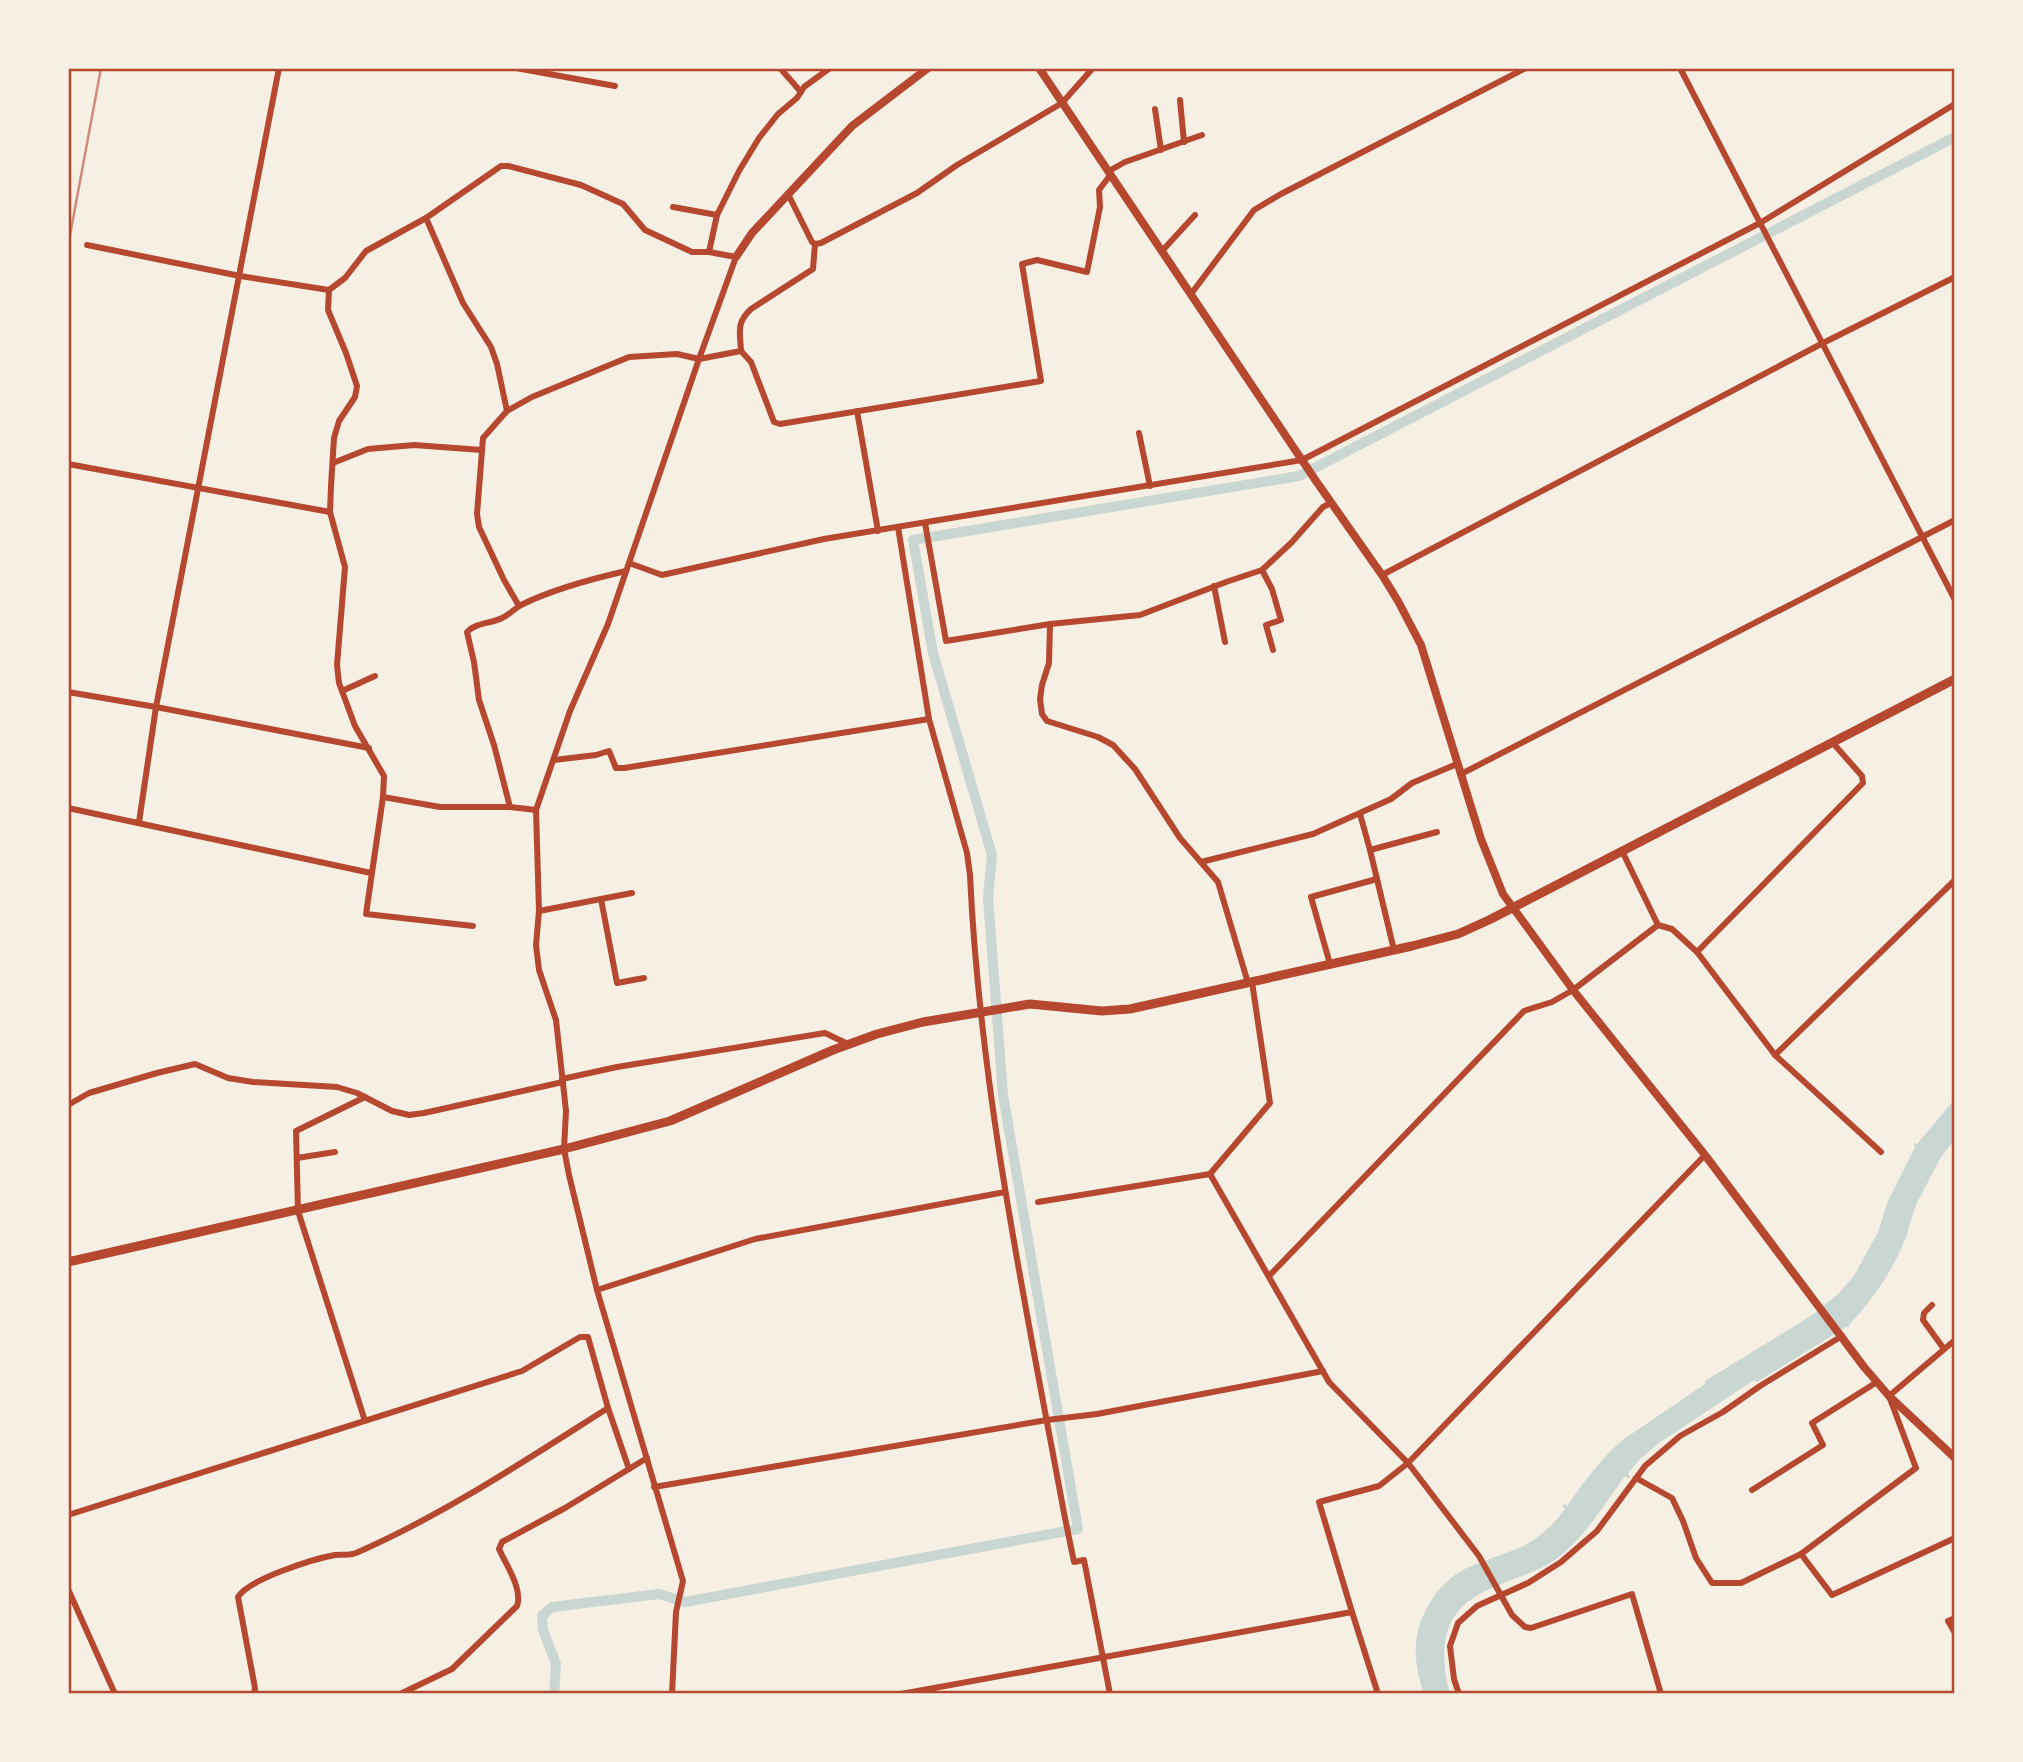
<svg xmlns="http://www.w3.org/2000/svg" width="2023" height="1762" font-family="'Titillium Web',sans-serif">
	<rect width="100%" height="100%" fill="#f6efe4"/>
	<!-- water -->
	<path fill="#c9d6d2" d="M1955,1099v40l-15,20 -18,34 2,1 -3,1c-8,13 -10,28 -15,42 -13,34 -33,62 -57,88v2h-3l-89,55 -3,-2 -95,63 -19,16 -12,14 2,4 -1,2 -4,-3c-20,27 -42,64 -69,83 -24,17 -53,21 -78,36 -39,22 -38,62 -28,99h-26c-13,-39 -12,-68 13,-102 7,-8 15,-16 24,-21 17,-9 37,-14 55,-22 21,-8 36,-23 49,-40l-3,-3 2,-2 3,2c17,-24 34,-48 57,-67l81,-55v-3l109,-67 25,-21 15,-17 24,-44 10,-31 27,-54 -1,-4 3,1z"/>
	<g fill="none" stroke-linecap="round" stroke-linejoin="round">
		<!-- canal -->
		<polyline stroke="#c9d6d2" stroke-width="10" points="554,1694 556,1664 543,1630 542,1616 552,1607 659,1594 685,1602 1078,1529 1003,1095 988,898 992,855 933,653 913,540 1299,476 1955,137"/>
		<!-- minor -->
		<g stroke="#b5482f" stroke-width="6">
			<polyline points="516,68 615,86"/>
			<polyline points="780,68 801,92"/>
			<polyline points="1680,68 1955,600"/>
			<polyline points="1180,100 1184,142"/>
			<polyline points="1155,109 1161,150"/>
			<polyline points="1109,171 1125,162 1202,135"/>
			<polyline points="788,194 812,242 815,244 821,243 917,193 957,165 1062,103 1093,68"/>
			<polyline points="673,207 717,215"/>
			<polyline points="426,218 463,303 491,347 497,364 507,411"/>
			<path d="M815,244l-2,25 -62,40c-15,14 -11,23 -10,42l10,11 23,60 6,2 261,-43 -19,-117 15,-4 50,12 13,-65 -1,-17 12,-16"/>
			<polyline points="87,245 240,276 329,290 345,278 366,251 426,218 501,166 508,166 581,185 623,204 645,230 692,252 709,252 736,257 699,359 608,624 570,711 536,810 539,911 536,945 539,970 556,1020 566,1111 564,1149 569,1175 597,1290 683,1581 676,1612 672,1694"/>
			<polyline points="1162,251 1195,215"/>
			<polyline points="709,252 717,215 739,171 759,138 778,114 797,98 804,87 830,68"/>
			<polyline points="329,290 328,310 346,353 357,386 355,397 339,421 334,438 331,486 330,512 345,567 337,665 339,683 355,726 384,776 383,797 366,914 473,926"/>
			<polyline points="1191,294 1254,210 1281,194 1526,68"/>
			<polyline points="857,411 878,531"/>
			<polyline points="1139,433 1150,486"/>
			<polyline points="333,463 368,449 414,445 482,450"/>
			<polyline points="68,464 330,512"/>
			<polyline points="925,523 946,641 1050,624 1140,615 1226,582 1262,570 1292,542 1323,507 1331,503"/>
			<path d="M898,527l31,192 38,134 3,22c10,215 55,427 94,638l10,49 10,-2 26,134"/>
			<polyline points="629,563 662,575 824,539 1302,460 1760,223 1955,104"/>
			<polyline points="1262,570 1272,589 1281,620 1266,625 1273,650"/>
			<polyline points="1382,575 1823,343 1955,277"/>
			<polyline points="1214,586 1225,642"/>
			<polyline points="519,606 504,580 479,527 477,514 483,438 507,411 532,397 629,357 677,354 699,359 741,351"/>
			<polyline points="1050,624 1049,663 1042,685 1040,699 1042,714 1047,721 1098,737 1113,745 1135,769 1180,838 1218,882 1248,983"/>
			<polyline points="342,691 375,676"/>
			<polyline points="68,692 156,707 369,748"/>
			<polyline points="554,760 596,755 609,751 616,768 624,768 929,719"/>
			<polyline points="1461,774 1955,520"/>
			<polyline points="383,797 440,807 510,807 536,810"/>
			<path d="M510,807l-16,-62 -15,-45 -5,-38 -7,-30c10,-10 23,-8 35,-14 7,-3 12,-9 19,-13 32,-16 70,-26 105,-34"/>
			<polyline points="68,808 371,873"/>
			<polyline points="1360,814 1370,850"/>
			<polyline points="139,822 156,707 279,68"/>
			<polyline points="1622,851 1658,925"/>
			<polyline points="1201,862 1313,834 1391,799 1412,783 1457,764"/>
			<polyline points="601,899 617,983 644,978"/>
			<polyline points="539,911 632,893"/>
			<polyline points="1394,950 1370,850 1437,832"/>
			<polyline points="1697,952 1863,783 1862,776 1832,742"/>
			<polyline points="1330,964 1311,897 1377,879"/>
			<polyline points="1775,1055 1955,880"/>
			<polyline points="562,1079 617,1067 825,1033 848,1044"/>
			<polyline points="68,1105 89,1093 157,1073 195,1064 228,1078 253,1082 337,1087 357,1093 392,1111 409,1115 424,1113 563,1082"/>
			<polyline points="297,1158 335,1152"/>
			<polyline points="1210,1174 1329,1382 1408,1463 1479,1556 1512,1615 1525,1627 1531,1628 1632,1594 1661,1694"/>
			<polyline points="1038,1202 1210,1174 1270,1103 1252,982"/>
			<polyline points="1270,1275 1524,1011 1552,1002 1573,990 1658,925 1672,929 1697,952 1775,1055 1881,1152"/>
			<polyline points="597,1290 755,1239 1005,1192"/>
			<polyline points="1932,1305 1924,1313 1923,1320 1944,1349"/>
			<polyline points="365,1421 298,1211 296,1131 365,1097"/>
			<polyline points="1636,1478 1672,1498 1683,1521 1696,1558 1712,1583 1741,1583 1801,1554 1916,1468 1889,1396 1955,1340"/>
			<polyline points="654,1487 1047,1420 1097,1414 1323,1371"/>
			<polyline points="1752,1490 1823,1445 1812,1423 1877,1382"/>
			<polyline points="68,1515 522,1371 580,1337 588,1337 608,1408 629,1469"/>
			<polyline points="1801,1554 1832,1595 1955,1538"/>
			<polyline points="68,1589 115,1694"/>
			<polyline points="1955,1618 1948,1621 1955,1633"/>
			<path d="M254,1694l1,-6 -17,-91c11,-18 75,-38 97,-42 7,-1 14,1 21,-2 89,-39 170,-93 252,-145"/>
			<path d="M400,1694l52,-25 65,-63c6,-17 -11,-41 -18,-57l3,-7 63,-34 82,-50"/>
			<polyline points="901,1694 1352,1612"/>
			<polyline points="1378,1694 1352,1612 1319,1502 1379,1486 1408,1463 1705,1155"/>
			<polyline points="1459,1694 1454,1679 1450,1646 1458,1623 1477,1606 1528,1583 1561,1562 1597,1531 1645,1466 1680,1436 1723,1412 1760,1386 1842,1336"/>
		</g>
		<!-- tertiary -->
		<g stroke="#b5482f" stroke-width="8">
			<polyline points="1039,68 1316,481 1382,575 1398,601 1421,645 1481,839 1503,894 1573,990 1705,1155 1864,1367 1889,1396 1955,1458"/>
			<polyline points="736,257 752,233 852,126 928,68"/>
		</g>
		<!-- secondary -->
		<polyline stroke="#b5482f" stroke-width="9" points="68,1262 564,1149 670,1121 833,1050 877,1034 923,1022 1030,1004 1102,1011 1130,1009 1412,946 1458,934 1489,920 1955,679"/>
		<!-- rail -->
		<polyline stroke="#cf8b77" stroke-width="2.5" points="68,246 101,68"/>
	</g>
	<!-- border -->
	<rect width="2023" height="1762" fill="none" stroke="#f6efe4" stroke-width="140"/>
	<rect x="70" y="70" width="1883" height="1622" fill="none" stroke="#b5482f" stroke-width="2.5"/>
</svg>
